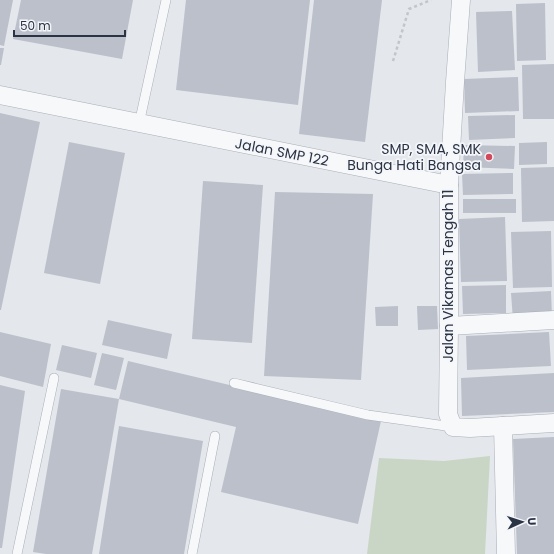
<svg xmlns="http://www.w3.org/2000/svg" width="554" height="554" font-family="Poppins,sans-serif">
	<rect width="100%" height="100%" fill="#e4e7ec"/>
	<!-- green -->
	<polygon fill="#c9d6c5" points="490,456 485,554 367,554 379,458 444,461"/>
	<!-- building -->
	<g fill="#bbc0ca">
		<polygon points="0,0 13,0 4,46 0,45"/>
		<polygon points="21,0 133,0 122,59 13,39"/>
		<polygon points="186,0 310,0 298,105 176,90"/>
		<polygon points="314,0 382,0 365,142 299,134"/>
		<polygon points="545,3 546,60 517,61 516,4"/>
		<polygon points="512,11 515,70 478,72 476,12"/>
		<polygon points="0,48 4,48 1,65 0,65"/>
		<polygon points="554,64 554,119 523,119 522,65"/>
		<polygon points="518,77 519,111 465,113 464,79"/>
		<polygon points="0,113 40,122 1,310 0,310"/>
		<polygon points="515,115 515,138 469,140 468,116"/>
		<polygon points="69,142 125,153 100,284 44,273"/>
		<polygon points="547,142 547,164 519,165 519,143"/>
		<polygon points="464,145 515,146 514,169 463,167"/>
		<polygon points="554,167 554,221 522,222 521,168"/>
		<polygon points="513,173 513,194 463,195 462,174"/>
		<polygon points="203,181 263,185 252,343 192,339"/>
		<polygon points="275,192 373,194 361,380 264,376"/>
		<rect x="463" y="199" width="53" height="14"/>
		<polygon points="505,217 507,281 461,282 459,219"/>
		<polygon points="551,231 552,287 513,288 511,232"/>
		<polygon points="506,285 506,313 463,314 462,286"/>
		<polygon points="551,291 552,318 513,320 511,293"/>
		<polygon points="398,306 398,326 376,326 375,307"/>
		<polygon points="417,306 437,306 438,329 418,330"/>
		<polygon points="108,320 172,334 167,359 102,345"/>
		<polygon points="0,332 51,344 43,387 0,376"/>
		<polygon points="549,332 551,366 467,370 466,336"/>
		<polygon points="62,345 97,353 91,378 56,370"/>
		<polygon points="102,353 124,358 116,390 94,385"/>
		<polygon points="128,361 381,421 358,524 221,492 236,427 119,399"/>
		<polygon points="554,373 554,412 462,416 461,378"/>
		<polygon points="0,385 25,391 2,548 0,548"/>
		<polygon points="61,389 119,399 92,554 46,554 33,552"/>
		<polygon points="119,426 203,441 184,554 99,554"/>
		<polygon points="554,437 554,554 517,554 513,439"/>
	</g>
	<g fill="none" stroke-linecap="round" stroke-linejoin="round">
		<!-- service casing -->
		<g stroke="#a9aeb7" stroke-width="10">
			<g id="service">
				<polyline points="139,124 166,0"/>
				<polyline points="234,383 368,415 453,427"/>
				<polyline points="17,554 54,378"/>
				<polyline points="192,554 215,436"/>
			</g>
		</g>
		<!-- minor casing -->
		<g stroke="#a9aeb7" stroke-width="19">
			<g id="minor">
				<polyline points="461,0 455,82 449,185 449,326 448,414 453,427 470,428 554,423"/>
				<polyline points="0,95 449,185"/>
				<polyline points="449,326 554,320"/>
				<polyline points="503,426 506,554"/>
			</g>
		</g>
		<!-- path -->
		<polyline stroke="#c2c5cb" stroke-width="2.5" stroke-dasharray="3 3" stroke-linecap="butt" points="393,61 409,9 431,0"/>
		<!-- service -->
		<use href="#service" stroke="#f7f8fa" stroke-width="9"/>
		<!-- minor -->
		<use href="#minor" stroke="#f7f8fa" stroke-width="18"/>
	</g>
	<!-- markers -->
	<circle fill="#d1495b" stroke="#f4f6f9" stroke-width="1.5" cx="489" cy="157" r="4"/>
	<g text-anchor="middle" dominant-baseline="central" stroke-width="3.5" stroke-linejoin="round" paint-order="stroke">
		<!-- poi labels -->
		<g font-size="14" fill="#2b3445" stroke="#f4f6f9" text-anchor="end">
			<text x="481" y="149">SMP, SMA, SMK<tspan x="481" dy="16">Bunga Hati Bangsa</tspan></text>
		</g>
		<!-- street labels -->
		<g font-size="14" fill="#2b3445" stroke="#f4f6f9">
			<text transform="translate(282 152) rotate(11)">Jalan SMP 122</text>
			<text transform="translate(448 276) rotate(-90)">Jalan Vikamas Tengah 11</text>
		</g>
	</g>
	<!-- north arrow -->
	<g transform="translate(522 522) rotate(87)" stroke="#f4f6f9" stroke-width="3" paint-order="stroke">
	<path d="M0-3L7 15L0 10L-7 15Z" fill="#2b3445"/>
	<text y="-6" font-size="11" font-weight="bold" text-anchor="middle" fill="#2b3445">U</text>
	</g>
	<!-- scale -->
	<path d="M14 30v6h111v-6" fill="none" stroke="#2b3445" stroke-width="2"/>
	<text x="20" y="30" font-size="12" fill="#2b3445" stroke="#f4f6f9" stroke-width="3" paint-order="stroke">50 m</text>
</svg>
